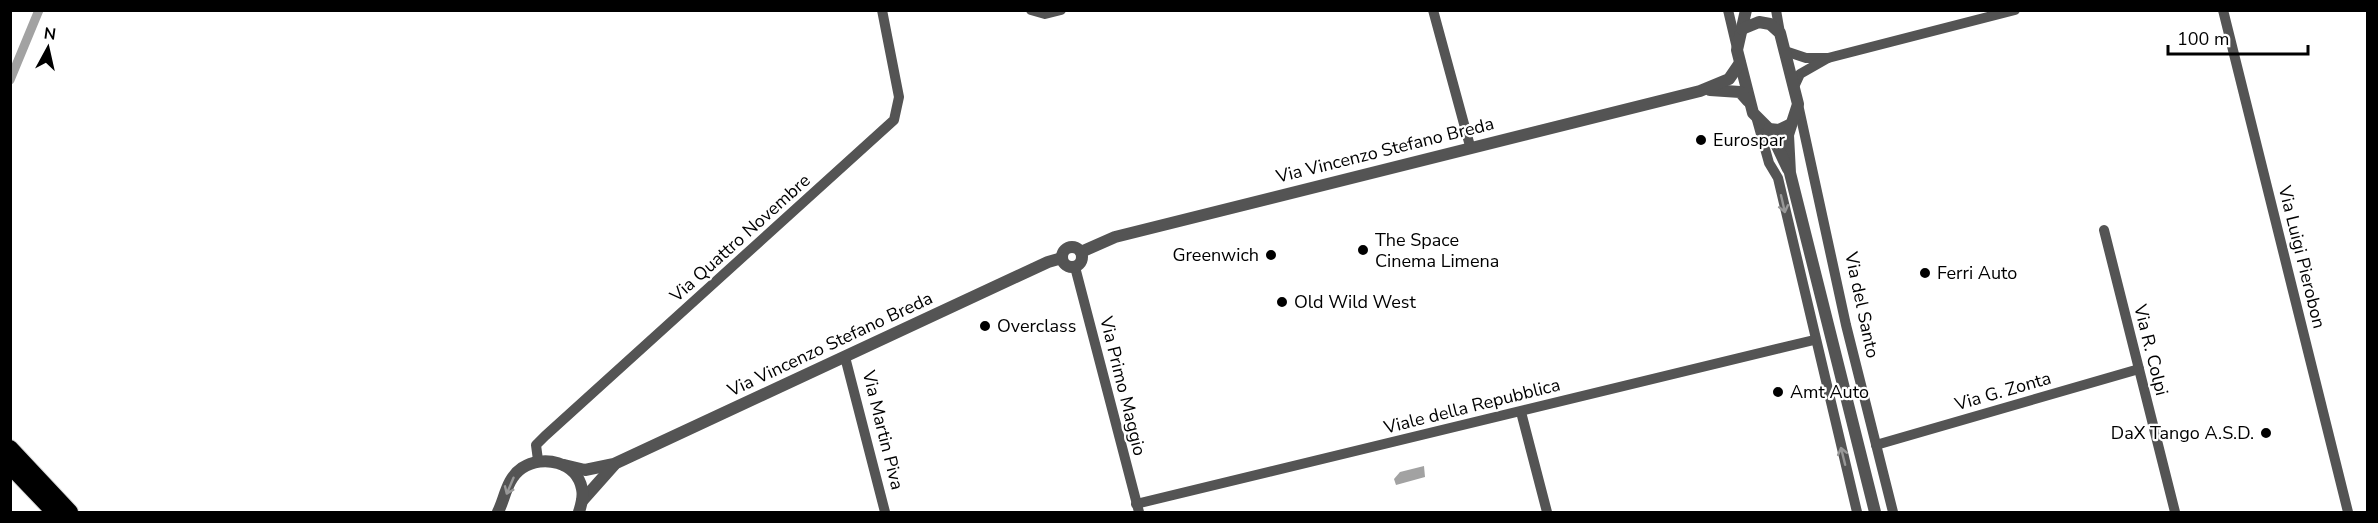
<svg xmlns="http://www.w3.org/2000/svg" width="2378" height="523" font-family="'Nunito Sans',sans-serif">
	<rect width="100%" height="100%" fill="#fff"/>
	<!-- water -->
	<polygon fill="#a2a2a2" points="1424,466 1425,477 1396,485 1394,479 1400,472"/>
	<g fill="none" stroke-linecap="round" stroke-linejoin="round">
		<!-- canal -->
		<polyline stroke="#a2a2a2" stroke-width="9" points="10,80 39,10"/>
		<!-- trunk casing -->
		<g stroke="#dbdbdb" stroke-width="18">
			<g id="trunk">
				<polyline points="10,448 70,512"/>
				<polyline points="10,466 54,512"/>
			</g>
		</g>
		<!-- minor -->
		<g stroke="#545454" stroke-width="10">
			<polyline points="1031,10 1045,14 1061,10"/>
			<polyline points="1433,10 1470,146"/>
			<polyline points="1728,10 1737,48"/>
			<polyline points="1776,10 1780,33"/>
			<polyline points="2223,10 2348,512"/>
			<polyline points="1785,51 1806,58 1828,58 2015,10"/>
			<polyline points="1794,87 1800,74 1828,58"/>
			<polyline points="1798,104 1846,325 1893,512"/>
			<polyline points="1757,120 1769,163 1778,178 1857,512"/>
			<polyline points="2104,230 2175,512"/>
			<polyline points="1075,267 1139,512"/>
			<polyline points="845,357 885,512"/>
			<polyline points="1521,412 1547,512"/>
			<polyline points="1876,445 2139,369"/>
			<polyline points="538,460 536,445 545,436 894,120 899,97 882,10"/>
			<polyline points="1136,504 1814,340"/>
		</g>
		<!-- tertiary -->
		<g stroke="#545454" stroke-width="12">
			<polyline points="1746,10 1737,50 1753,113 1769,129 1779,130 1789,125"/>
			<polyline points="1742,29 1759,22 1770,24 1780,33 1798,104 1788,135 1790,173 1875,512"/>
			<polyline points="1710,90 1740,92 1748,101"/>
			<polyline points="1769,129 1788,169"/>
			<circle cx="1072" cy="257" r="10"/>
			<polyline points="1081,252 1115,237 1700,91 1729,79 1740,63"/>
			<polyline points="564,465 585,470 614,464 1048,262 1062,258"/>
			<polyline points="582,501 614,465"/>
			<path d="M498,512c7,-14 9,-34 24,-44 21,-14 55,-6 60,21 2,8 -1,16 -3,23"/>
		</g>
		<!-- trunk -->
		<use href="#trunk" stroke="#000" stroke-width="16"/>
	</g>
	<!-- one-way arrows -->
	<defs><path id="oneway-shaft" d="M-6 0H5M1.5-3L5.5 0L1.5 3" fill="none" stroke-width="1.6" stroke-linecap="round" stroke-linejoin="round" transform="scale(1.5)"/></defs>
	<g stroke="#989898">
		<use href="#oneway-shaft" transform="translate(1783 204) rotate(77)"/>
		<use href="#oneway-shaft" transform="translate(1843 456) rotate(-104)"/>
		<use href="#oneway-shaft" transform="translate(510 486) rotate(113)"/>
	</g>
	<!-- markers -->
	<g fill="#000" stroke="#fff" stroke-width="2">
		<circle cx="1701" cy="140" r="6"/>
		<circle cx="1363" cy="250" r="6"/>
		<circle cx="1271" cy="255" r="6"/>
		<circle cx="1925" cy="273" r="6"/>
		<circle cx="1282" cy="302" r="6"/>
		<circle cx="985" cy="326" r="6"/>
		<circle cx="1778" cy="392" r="6"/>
		<circle cx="2266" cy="433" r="6"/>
	</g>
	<g text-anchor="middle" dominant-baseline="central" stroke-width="4.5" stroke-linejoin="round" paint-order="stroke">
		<!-- poi labels -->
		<g font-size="18" fill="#000" stroke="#fff" text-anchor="start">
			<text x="1713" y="140">Eurospar</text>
			<text x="1375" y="240">The Space<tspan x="1375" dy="21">Cinema Limena</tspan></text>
			<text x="1259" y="255" text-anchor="end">Greenwich</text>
			<text x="1937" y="273">Ferri Auto</text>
			<text x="1294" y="302">Old Wild West</text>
			<text x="997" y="326">Overclass</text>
			<text x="1790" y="392">Amt Auto</text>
			<text x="2254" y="433" text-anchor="end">DaX Tango A.S.D.</text>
		</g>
		<!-- street labels -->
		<g font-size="18" fill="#000" stroke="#fff">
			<text transform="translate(1385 150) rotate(-14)">Via Vincenzo Stefano Breda</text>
			<text transform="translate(740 238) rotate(-42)">Via Quattro Novembre</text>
			<text transform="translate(2302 257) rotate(76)">Via Luigi Pierobon</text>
			<text transform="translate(1862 305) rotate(78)">Via del Santo</text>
			<text transform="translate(830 344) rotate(-25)">Via Vincenzo Stefano Breda</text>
			<text transform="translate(2151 350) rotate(76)">Via R. Colpi</text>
			<text transform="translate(1123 386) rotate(76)">Via Primo Maggio</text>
			<text transform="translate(2003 391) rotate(-16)">Via G. Zonta</text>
			<text transform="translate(1472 406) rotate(-14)">Viale della Repubblica</text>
			<text transform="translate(883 430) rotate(76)">Via Martin Piva</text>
		</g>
	</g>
	<!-- border -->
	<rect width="2378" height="523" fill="none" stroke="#000000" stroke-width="24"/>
	<!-- north arrow -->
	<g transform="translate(48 48) rotate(8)" stroke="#ffffff" stroke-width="4.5" paint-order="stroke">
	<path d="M0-4.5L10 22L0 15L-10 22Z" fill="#000000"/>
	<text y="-9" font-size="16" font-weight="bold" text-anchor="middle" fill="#000000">N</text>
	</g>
	<!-- scale -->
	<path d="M2168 45v9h140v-9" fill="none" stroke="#000000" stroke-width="3"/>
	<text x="2177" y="45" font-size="18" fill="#000000" stroke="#ffffff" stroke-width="4.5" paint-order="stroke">100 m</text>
</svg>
